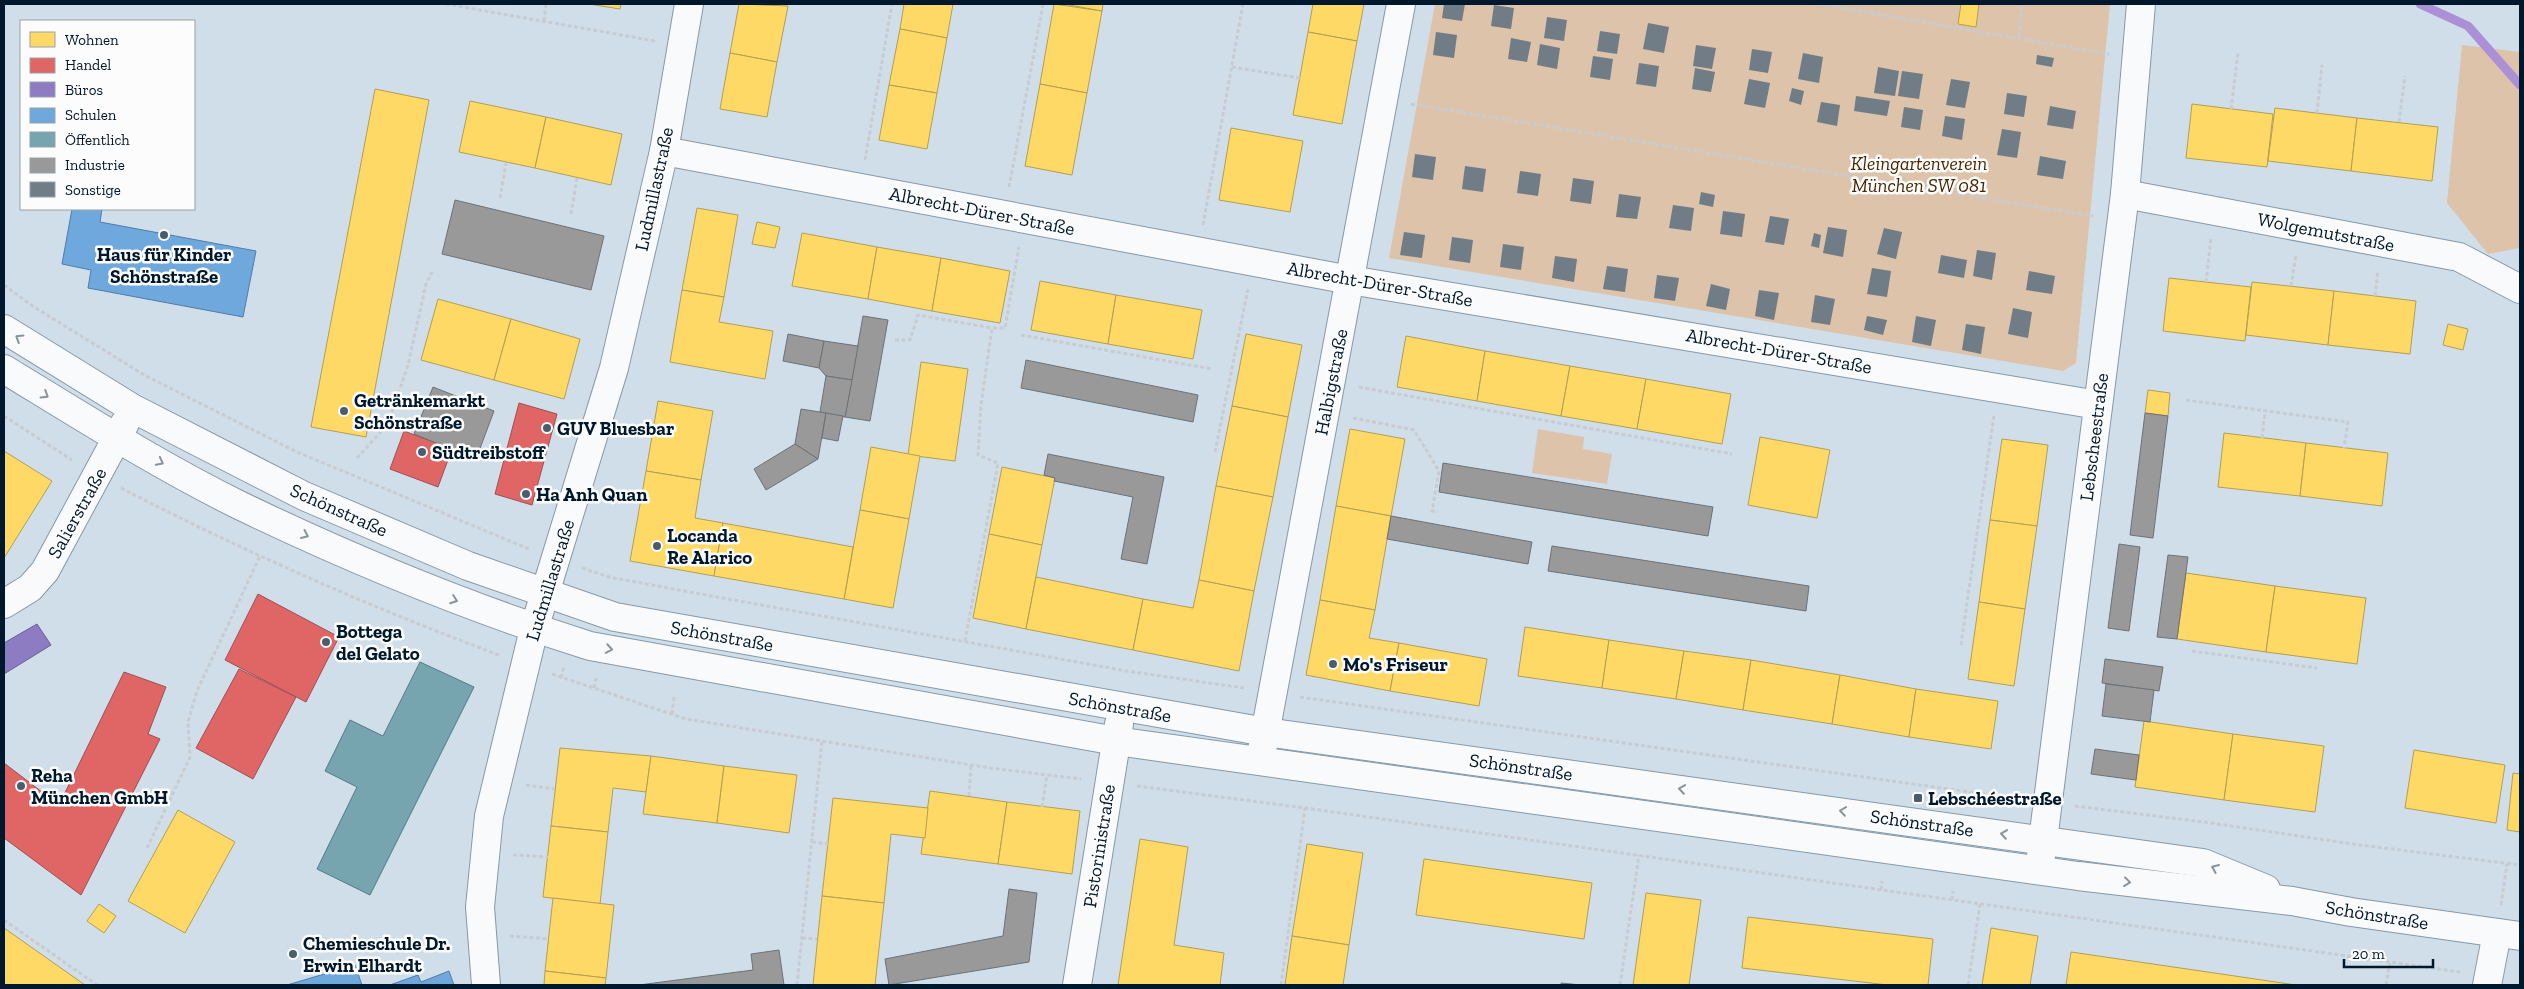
<svg xmlns="http://www.w3.org/2000/svg" width="2524" height="989" font-family="'Zilla Slab',serif">
	<rect width="100%" height="100%" fill="#d0deea"/>
	<!-- green -->
	<g fill="#dcc3aa">
		<polygon points="1435,4 2110,4 2076,363 2063,371 1389,258"/>
		<polygon points="2462,45 2520,52 2520,248 2488,254 2447,203"/>
		<polygon points="1538,429 1584,437 1583,449 1612,454 1607,484 1532,473"/>
	</g>
	<!-- homes -->
	<g fill="#ffd966" stroke="#b29f54">
		<polygon points="589,4 621,4 620,9"/>
		<polygon points="739,4 788,6 777,62 730,53"/>
		<polygon points="904,4 953,4 947,38 900,29"/>
		<polygon points="1054,4 1102,11 1087,93 1040,84"/>
		<polygon points="1064,4 1103,4 1102,11"/>
		<polygon points="1313,4 1364,4 1357,41 1308,32"/>
		<polygon points="1961,4 1979,4 1976,27 1958,24"/>
		<polygon points="900,29 947,38 937,93 889,85"/>
		<polygon points="1308,32 1357,41 1342,124 1293,115"/>
		<polygon points="730,53 777,62 767,117 720,109"/>
		<polygon points="1040,84 1087,93 1072,175 1025,166"/>
		<polygon points="889,85 937,93 927,149 879,140"/>
		<polygon points="375,89 429,100 366,437 311,427"/>
		<polygon points="470,101 546,117 535,168 459,152"/>
		<polygon points="2192,104 2273,114 2267,167 2186,158"/>
		<polygon points="2275,108 2357,118 2351,171 2268,161"/>
		<polygon points="546,117 622,134 611,185 535,168"/>
		<polygon points="2357,118 2438,127 2432,181 2351,171"/>
		<polygon points="1231,128 1303,141 1290,212 1219,200"/>
		<polygon points="697,208 738,215 724,297 682,290"/>
		<polygon points="757,222 780,227 775,248 752,244"/>
		<polygon points="802,233 877,247 868,299 792,286"/>
		<polygon points="877,247 941,258 932,311 868,299"/>
		<polygon points="941,258 1010,271 1000,323 932,311"/>
		<polygon points="2169,278 2251,287 2245,341 2163,331"/>
		<polygon points="1040,281 1116,295 1108,344 1031,330"/>
		<polygon points="2252,282 2334,291 2328,345 2246,335"/>
		<polygon points="682,290 724,297 719,322 773,331 765,379 670,362"/>
		<polygon points="2334,291 2416,301 2410,354 2328,345"/>
		<polygon points="1116,295 1202,310 1193,359 1108,344"/>
		<polygon points="438,299 511,319 494,380 421,360"/>
		<polygon points="511,319 580,339 564,399 494,380"/>
		<polygon points="2448,324 2468,329 2463,350 2443,345"/>
		<polygon points="1246,334 1302,345 1288,417 1232,406"/>
		<polygon points="1406,336 1485,351 1477,401 1397,387"/>
		<polygon points="1485,351 1570,366 1561,416 1477,401"/>
		<polygon points="921,362 968,369 955,461 908,455"/>
		<polygon points="1570,366 1646,379 1637,429 1561,416"/>
		<polygon points="1646,379 1731,394 1722,444 1637,429"/>
		<polygon points="2148,390 2170,393 2168,416 2145,413"/>
		<polygon points="658,401 713,411 701,480 646,471"/>
		<polygon points="1232,406 1288,417 1273,497 1216,486"/>
		<polygon points="1350,429 1405,439 1391,516 1336,506"/>
		<polygon points="2224,433 2306,443 2300,496 2218,487"/>
		<polygon points="1760,437 1830,450 1817,518 1748,505"/>
		<polygon points="2002,439 2048,445 2037,526 1990,520"/>
		<polygon points="2306,443 2388,453 2382,506 2300,496"/>
		<polygon points="871,447 920,456 909,519 860,510"/>
		<polygon points="4,451 52,481 4,558"/>
		<polygon points="1002,467 1055,478 1042,545 989,534"/>
		<polygon points="646,471 701,480 695,518 723,523 714,576 630,561"/>
		<polygon points="1216,486 1273,497 1254,591 1199,580"/>
		<polygon points="1336,506 1391,516 1375,610 1320,600"/>
		<polygon points="860,510 909,519 893,608 844,599"/>
		<polygon points="1990,520 2037,526 2025,609 1979,602"/>
		<polygon points="723,523 853,547 844,599 714,576"/>
		<polygon points="989,534 1042,545 1026,629 973,618"/>
		<polygon points="2186,573 2275,586 2266,652 2177,639"/>
		<polygon points="1036,577 1143,599 1133,650 1026,629"/>
		<polygon points="1199,580 1254,591 1239,671 1133,650 1143,599 1193,608"/>
		<polygon points="2275,586 2366,598 2357,664 2266,652"/>
		<polygon points="1320,600 1375,610 1369,638 1399,643 1390,691 1306,675"/>
		<polygon points="1979,602 2025,609 2014,686 1968,679"/>
		<polygon points="1525,627 1609,640 1602,688 1518,676"/>
		<polygon points="1609,640 1684,651 1676,699 1602,688"/>
		<polygon points="1399,643 1487,659 1479,706 1390,691"/>
		<polygon points="1684,651 1751,660 1743,710 1676,699"/>
		<polygon points="1751,660 1840,675 1832,724 1743,710"/>
		<polygon points="1840,675 1916,689 1909,737 1832,724"/>
		<polygon points="1916,689 1998,701 1991,749 1909,737"/>
		<polygon points="2144,721 2233,734 2224,800 2135,787"/>
		<polygon points="2233,734 2324,746 2315,812 2224,800"/>
		<polygon points="560,748 651,756 646,792 613,788 608,832 551,826"/>
		<polygon points="2414,750 2505,765 2496,823 2405,808"/>
		<polygon points="651,756 724,766 717,823 643,814"/>
		<polygon points="724,766 797,775 789,833 717,823"/>
		<polygon points="2513,773 2520,774 2520,832 2507,830"/>
		<polygon points="930,791 1007,802 998,864 921,854"/>
		<polygon points="833,798 928,808 925,838 891,834 884,903 822,896"/>
		<polygon points="1007,802 1080,811 1072,874 998,864"/>
		<polygon points="178,810 235,842 185,933 128,901"/>
		<polygon points="551,826 608,832 600,904 543,897"/>
		<polygon points="1140,839 1188,847 1174,945 1224,953 1220,985 1118,985"/>
		<polygon points="1307,844 1363,853 1349,945 1292,936"/>
		<polygon points="1424,859 1592,883 1584,939 1416,915"/>
		<polygon points="1646,893 1701,900 1689,985 1633,985"/>
		<polygon points="822,896 884,903 875,985 813,985"/>
		<polygon points="553,898 614,905 606,978 545,971"/>
		<polygon points="99,904 116,916 104,933 87,921"/>
		<polygon points="1748,917 1933,939 1928,985 1888,985 1742,968"/>
		<polygon points="4,928 85,985 4,985"/>
		<polygon points="1991,928 2038,936 2030,985 1982,985"/>
		<polygon points="1292,936 1349,945 1343,985 1285,985"/>
		<polygon points="2071,952 2228,975 2296,985 2066,985"/>
		<polygon points="545,971 606,978 605,985 544,985"/>
	</g>
	<!-- shops -->
	<g fill="#e06666" stroke="#9d4f54">
		<polygon points="519,403 557,414 532,505 495,494"/>
		<polygon points="404,431 452,449 438,487 390,469"/>
		<polygon points="258,594 339,637 306,702 225,660"/>
		<polygon points="239,669 296,697 253,779 196,748"/>
		<polygon points="124,672 166,687 148,734 160,739 81,895 4,838 4,763 59,805"/>
	</g>
	<!-- offices -->
	<polygon fill="#8e7cc3" stroke="#635e95" points="37,624 51,645 4,674 4,643"/>
	<!-- schools -->
	<g fill="#6fa8dc" stroke="#4e7da7">
		<polygon points="72,209 102,209 100,222 256,251 243,317 88,288 91,270 62,264"/>
		<polygon points="355,965 362,985 287,985"/>
		<polygon points="449,971 454,985 390,985 418,975 421,982"/>
	</g>
	<!-- public -->
	<polygon fill="#76a5af" stroke="#537b87" points="420,662 474,687 370,895 317,869 357,787 325,771 350,720 383,736"/>
	<!-- industry -->
	<g fill="#999" stroke="#6b7278">
		<polygon points="455,200 604,236 591,290 442,254"/>
		<polygon points="863,316 888,320 870,421 845,417"/>
		<polygon points="788,334 824,341 819,368 783,361"/>
		<polygon points="824,341 858,346 852,380 826,376 819,368"/>
		<polygon points="1026,360 1198,395 1193,422 1021,388"/>
		<polygon points="826,376 852,380 845,417 820,412"/>
		<polygon points="433,387 494,411 476,459 414,434"/>
		<polygon points="801,409 826,413 818,459 795,444"/>
		<polygon points="826,413 843,416 838,441 822,438"/>
		<polygon points="2145,413 2168,416 2153,538 2130,535"/>
		<polygon points="795,444 818,459 766,490 754,469"/>
		<polygon points="1048,454 1164,477 1147,564 1121,559 1133,497 1054,481 1055,478 1044,475"/>
		<polygon points="1443,463 1713,507 1708,536 1439,492"/>
		<polygon points="1391,516 1532,542 1528,564 1387,539"/>
		<polygon points="2119,544 2140,547 2129,631 2108,628"/>
		<polygon points="1552,546 1809,586 1806,611 1548,571"/>
		<polygon points="2168,555 2188,557 2177,639 2157,637"/>
		<polygon points="2105,659 2163,667 2159,691 2102,683"/>
		<polygon points="2106,684 2154,690 2150,722 2102,716"/>
		<polygon points="2095,749 2139,755 2136,780 2091,774"/>
		<polygon points="1009,889 1037,893 1029,962 889,985 885,959 1003,936"/>
		<polygon points="779,950 784,985 639,985 753,970 751,954"/>
		<polygon points="1561,983 1581,985 1561,985"/>
	</g>
	<g fill="none" stroke-linecap="round" stroke-linejoin="round">
		<!-- stream -->
		<polyline stroke="#ac90d6" stroke-width="9" points="2420,4 2468,26 2520,85"/>
	</g>
	<!-- building -->
	<g fill="#707c86">
		<polygon points="1444,4 1465,4 1462,21 1442,18"/>
		<polygon points="1494,5 1514,8 1511,29 1491,26"/>
		<polygon points="1547,17 1567,20 1564,41 1544,38"/>
		<polygon points="1648,23 1669,27 1664,53 1643,49"/>
		<polygon points="1600,31 1620,34 1617,54 1597,51"/>
		<polygon points="1436,32 1457,35 1454,58 1433,55"/>
		<polygon points="1511,38 1531,42 1527,62 1508,59"/>
		<polygon points="1540,44 1560,48 1557,69 1537,65"/>
		<polygon points="1696,45 1716,48 1712,69 1693,66"/>
		<polygon points="1752,49 1772,52 1768,73 1749,70"/>
		<polygon points="1803,53 1823,57 1819,83 1798,79"/>
		<polygon points="2037,55 2054,58 2052,67 2036,64"/>
		<polygon points="1593,56 1613,59 1610,80 1590,77"/>
		<polygon points="1639,63 1659,66 1656,87 1636,84"/>
		<polygon points="1878,67 1899,71 1895,96 1874,93"/>
		<polygon points="1695,68 1715,72 1711,92 1692,89"/>
		<polygon points="1902,71 1923,74 1919,99 1898,96"/>
		<polygon points="1749,79 1770,83 1765,108 1744,104"/>
		<polygon points="1951,79 1970,82 1965,108 1946,105"/>
		<polygon points="1792,88 1804,91 1801,105 1789,101"/>
		<polygon points="2007,93 2027,96 2024,117 2004,114"/>
		<polygon points="1856,96 1890,101 1887,116 1854,111"/>
		<polygon points="1821,102 1840,105 1837,126 1817,122"/>
		<polygon points="2050,106 2076,111 2073,129 2047,125"/>
		<polygon points="1904,107 1923,110 1920,130 1901,127"/>
		<polygon points="1945,116 1965,119 1962,140 1942,136"/>
		<polygon points="2002,129 2021,132 2017,158 1997,155"/>
		<polygon points="1415,154 1436,157 1433,180 1412,177"/>
		<polygon points="2040,156 2066,161 2063,179 2037,175"/>
		<polygon points="1465,166 1486,169 1483,192 1462,189"/>
		<polygon points="1520,171 1541,174 1538,196 1517,193"/>
		<polygon points="1573,178 1594,181 1591,204 1570,201"/>
		<polygon points="1701,192 1715,195 1713,207 1699,204"/>
		<polygon points="1619,194 1641,197 1637,219 1616,217"/>
		<polygon points="1673,205 1694,208 1691,231 1669,228"/>
		<polygon points="1723,211 1745,214 1742,237 1720,234"/>
		<polygon points="1770,216 1789,219 1784,245 1765,242"/>
		<polygon points="1828,227 1847,230 1843,257 1823,253"/>
		<polygon points="1884,228 1902,232 1896,259 1877,254"/>
		<polygon points="1404,232 1425,235 1422,258 1400,255"/>
		<polygon points="1814,233 1821,235 1819,248 1811,246"/>
		<polygon points="1452,237 1473,240 1470,263 1449,260"/>
		<polygon points="1503,244 1524,247 1521,270 1500,267"/>
		<polygon points="1977,250 1996,253 1992,280 1973,276"/>
		<polygon points="1941,255 1967,260 1964,278 1938,273"/>
		<polygon points="1555,256 1577,259 1574,282 1552,278"/>
		<polygon points="1607,266 1628,269 1625,292 1603,289"/>
		<polygon points="1872,268 1891,271 1887,297 1867,294"/>
		<polygon points="2029,271 2055,276 2052,294 2026,290"/>
		<polygon points="1657,275 1679,278 1675,301 1654,298"/>
		<polygon points="1711,284 1730,289 1726,310 1706,306"/>
		<polygon points="1759,290 1779,293 1774,320 1755,316"/>
		<polygon points="1815,295 1835,299 1830,325 1811,322"/>
		<polygon points="2013,308 2032,312 2028,338 2008,334"/>
		<polygon points="1867,316 1887,320 1883,335 1864,330"/>
		<polygon points="1916,316 1936,320 1931,346 1912,342"/>
		<polygon points="1966,324 1985,327 1981,354 1962,350"/>
	</g>
	<g fill="none" stroke-linecap="round" stroke-linejoin="round">
		<!-- minor casing -->
		<g stroke="#8699a7" stroke-width="30">
			<g id="minor">
				<polyline points="664,151 1350,280 2098,405"/>
				<polyline points="2125,194 2459,257 2520,289"/>
				<polyline points="4,329 132,408 304,496 468,566 615,617 1266,732 2203,863 2266,889"/>
				<path d="M4,369c77,47 154,96 235,136 114,55 231,103 351,141l526,95 962,135 214,25 59,11 169,24"/>
				<polyline points="4,604 30,588 45,571 125,423"/>
				<polyline points="1262,750 1401,4"/>
				<polyline points="2041,856 2125,194 2141,4"/>
				<polyline points="486,985 480,907 489,816 534,629 614,368 664,151 689,4"/>
				<polyline points="1077,985 1119,724"/>
				<polyline points="2487,985 2497,933"/>
			</g>
		</g>
		<!-- path -->
		<g stroke="#c8ccd0" stroke-width="3" stroke-dasharray="4 2.5" stroke-linecap="butt">
			<polyline points="446,4 655,41"/>
			<polyline points="1819,4 2109,54"/>
			<polyline points="544,21 546,4"/>
			<polyline points="2019,37 2022,4"/>
			<polyline points="1232,67 1300,78"/>
			<polyline points="1411,104 2093,216"/>
			<polyline points="2231,109 2238,53"/>
			<polyline points="2317,113 2322,65"/>
			<polyline points="2399,122 2405,76"/>
			<polyline points="865,160 892,4"/>
			<polyline points="1009,187 1043,4"/>
			<polyline points="500,198 506,163"/>
			<polyline points="571,214 577,178"/>
			<polyline points="1203,225 1243,4"/>
			<polyline points="2206,282 2211,238"/>
			<polyline points="4,285 34,307 146,376 297,452 529,549"/>
			<polyline points="2291,286 2296,255"/>
			<polyline points="2375,296 2378,270"/>
			<polyline points="1021,335 1212,369"/>
			<polyline points="895,340 910,340 918,315 992,328"/>
			<polyline points="1359,387 1732,454"/>
			<polyline points="2186,400 2348,422 2344,448"/>
			<polyline points="4,416 72,460"/>
			<polyline points="1353,418 1414,430 1439,471 1432,511 1438,512"/>
			<polyline points="2262,438 2265,411"/>
			<polyline points="1215,452 1248,289"/>
			<polyline points="357,458 388,424 408,365 426,284 432,272"/>
			<path d="M121,488c122,63 249,119 378,167"/>
			<polyline points="582,568 609,577 684,591 1127,671 1244,688"/>
			<polyline points="965,641 998,463 978,455 981,405 992,328 1005,328 1019,247"/>
			<polyline points="1961,645 1994,415"/>
			<polyline points="2192,651 2317,668"/>
			<polyline points="552,674 686,719 990,768 1081,779"/>
			<polyline points="561,678 564,666"/>
			<polyline points="594,688 596,678"/>
			<polyline points="1300,697 2019,799"/>
			<polyline points="672,714 674,697"/>
			<polyline points="526,785 555,789"/>
			<polyline points="1137,786 1305,808 2460,972"/>
			<polyline points="969,796 971,765"/>
			<polyline points="2075,806 2204,822 2360,845 2520,865"/>
			<polyline points="1042,807 1047,775"/>
			<polyline points="812,842 828,844"/>
			<polyline points="147,848 190,757 188,722 197,691 260,556"/>
			<polyline points="513,855 548,857"/>
			<polyline points="1881,890 1882,881"/>
			<polyline points="1952,900 1953,891"/>
			<polyline points="2501,905 2507,864"/>
			<polyline points="4,920 97,985"/>
			<polyline points="510,936 549,939"/>
			<polyline points="802,938 817,939"/>
			<polyline points="797,985 822,741"/>
			<polyline points="1281,985 1305,808"/>
			<polyline points="1620,985 1639,855"/>
			<polyline points="1968,985 1980,904"/>
			<polyline points="2386,985 2390,963"/>
		</g>
		<!-- minor -->
		<use href="#minor" stroke="#f8fafc" stroke-width="28"/>
	</g>
	<!-- one-way arrows -->
	<defs><path id="oneway-chevron" d="M-2-3.5L2.5 0L-2 3.5" fill="none" stroke-width="1.6" stroke-linecap="round" stroke-linejoin="round" transform="scale(1.25)"/></defs>
	<g stroke="#88949e">
		<use href="#oneway-chevron" transform="translate(19 338) rotate(-148)"/>
		<use href="#oneway-chevron" transform="translate(45 395) rotate(32)"/>
		<use href="#oneway-chevron" transform="translate(160 462) rotate(28)"/>
		<use href="#oneway-chevron" transform="translate(305 535) rotate(24)"/>
		<use href="#oneway-chevron" transform="translate(454 600) rotate(20)"/>
		<use href="#oneway-chevron" transform="translate(609 649) rotate(10)"/>
		<use href="#oneway-chevron" transform="translate(1682 789) rotate(-172)"/>
		<use href="#oneway-chevron" transform="translate(1843 811) rotate(-172)"/>
		<use href="#oneway-chevron" transform="translate(2004 834) rotate(-172)"/>
		<use href="#oneway-chevron" transform="translate(2215 868) rotate(-157)"/>
		<use href="#oneway-chevron" transform="translate(2127 882) rotate(7)"/>
	</g>
	<!-- markers -->
	<g fill="#495d6e" stroke="#fcfcfc" stroke-width="2">
		<circle cx="164" cy="235" r="5"/>
		<circle cx="344" cy="411" r="5"/>
		<circle cx="547" cy="428" r="5"/>
		<circle cx="422" cy="452" r="5"/>
		<circle cx="526" cy="494" r="5"/>
		<circle cx="657" cy="546" r="5"/>
		<circle cx="326" cy="642" r="5"/>
		<circle cx="1333" cy="664" r="5"/>
		<circle cx="21" cy="786" r="5"/>
		<rect x="1913" y="793" width="10" height="10" rx="2.5"/>
		<circle cx="293" cy="954" r="5"/>
	</g>
	<g text-anchor="middle" dominant-baseline="central" stroke-width="5" stroke-linejoin="round" paint-order="stroke">
		<!-- park labels -->
		<g font-size="19" font-style="italic" fill="#472600" stroke="#fcfcfc">
			<text x="1919" y="163">Kleingartenverein<tspan x="1919" dy="22">München SW 081</tspan></text>
		</g>
		<!-- street labels -->
		<g font-size="19" fill="#00182b" stroke="#fcfcfc">
			<text transform="translate(654 189) rotate(-78)">Ludmillastraße</text>
			<text transform="translate(982 211) rotate(11)">Albrecht-Dürer-Straße</text>
			<text transform="translate(2326 232) rotate(11)">Wolgemutstraße</text>
			<text transform="translate(1380 284) rotate(10)">Albrecht-Dürer-Straße</text>
			<text transform="translate(1779 351) rotate(10)">Albrecht-Dürer-Straße</text>
			<text transform="translate(1331 382) rotate(-79)">Halbigstraße</text>
			<text transform="translate(2094 437) rotate(-83)">Lebscheestraße</text>
			<text transform="translate(339 510) rotate(24)">Schönstraße</text>
			<text transform="translate(77 513) rotate(-61)">Salierstraße</text>
			<text transform="translate(550 580) rotate(-73)">Ludmillastraße</text>
			<text transform="translate(722 636) rotate(10)">Schönstraße</text>
			<text transform="translate(1120 707) rotate(10)">Schönstraße</text>
			<text transform="translate(1521 767) rotate(8)">Schönstraße</text>
			<text transform="translate(1922 823) rotate(8)">Schönstraße</text>
			<text transform="translate(1099 846) rotate(-81)">Pistorinistraße</text>
			<text transform="translate(2377 915) rotate(9)">Schönstraße</text>
		</g>
		<!-- poi labels -->
		<g font-size="19" font-weight="bold" fill="#00182b" stroke="#fcfcfc" text-anchor="start">
			<text x="164" y="254" text-anchor="middle">Haus für Kinder<tspan x="164" dy="22">Schönstraße</tspan></text>
			<text x="354" y="400">Getränkemarkt<tspan x="354" dy="22">Schönstraße</tspan></text>
			<text x="557" y="428">GUV Bluesbar</text>
			<text x="432" y="452">Südtreibstoff</text>
			<text x="536" y="494">Ha Anh Quan</text>
			<text x="667" y="535">Locanda<tspan x="667" dy="22">Re Alarico</tspan></text>
			<text x="336" y="631">Bottega<tspan x="336" dy="22">del Gelato</tspan></text>
			<text x="1343" y="664">Mo's Friseur</text>
			<text x="31" y="775">Reha<tspan x="31" dy="22">München GmbH</tspan></text>
			<text x="1928" y="798">Lebschéestraße</text>
			<text x="303" y="943">Chemieschule Dr.<tspan x="303" dy="22">Erwin Elhardt</tspan></text>
		</g>
	</g>
	<!-- border -->
	<rect width="2524" height="989" fill="none" stroke="#00182b" stroke-width="10"/>
	<!-- legend -->
	<rect x="20" y="20" width="175" height="190" fill="#fcfcfc" stroke="#97a1a8"/>
	<rect x="30" y="32" width="25" height="15" fill="#ffd966" stroke="#97a1a8"/>
	<text x="65" y="45" font-size="15" fill="#00182b">Wohnen</text>
	<rect x="30" y="58" width="25" height="15" fill="#e06666" stroke="#97a1a8"/>
	<text x="65" y="70" font-size="15" fill="#00182b">Handel</text>
	<rect x="30" y="82" width="25" height="15" fill="#8e7cc3" stroke="#97a1a8"/>
	<text x="65" y="95" font-size="15" fill="#00182b">Büros</text>
	<rect x="30" y="108" width="25" height="15" fill="#6fa8dc" stroke="#97a1a8"/>
	<text x="65" y="120" font-size="15" fill="#00182b">Schulen</text>
	<rect x="30" y="132" width="25" height="15" fill="#76a5af" stroke="#97a1a8"/>
	<text x="65" y="145" font-size="15" fill="#00182b">Öffentlich</text>
	<rect x="30" y="158" width="25" height="15" fill="#999999" stroke="#97a1a8"/>
	<text x="65" y="170" font-size="15" fill="#00182b">Industrie</text>
	<rect x="30" y="182" width="25" height="15" fill="#707c86" stroke="#97a1a8"/>
	<text x="65" y="195" font-size="15" fill="#00182b">Sonstige</text>
	<!-- scale -->
	<path d="M2344 959v8h89v-8" fill="none" stroke="#00182b" stroke-width="2.5"/>
	<text x="2352" y="959" font-size="15" fill="#00182b" stroke="#fcfcfc" stroke-width="4" paint-order="stroke">20 m</text>
</svg>
